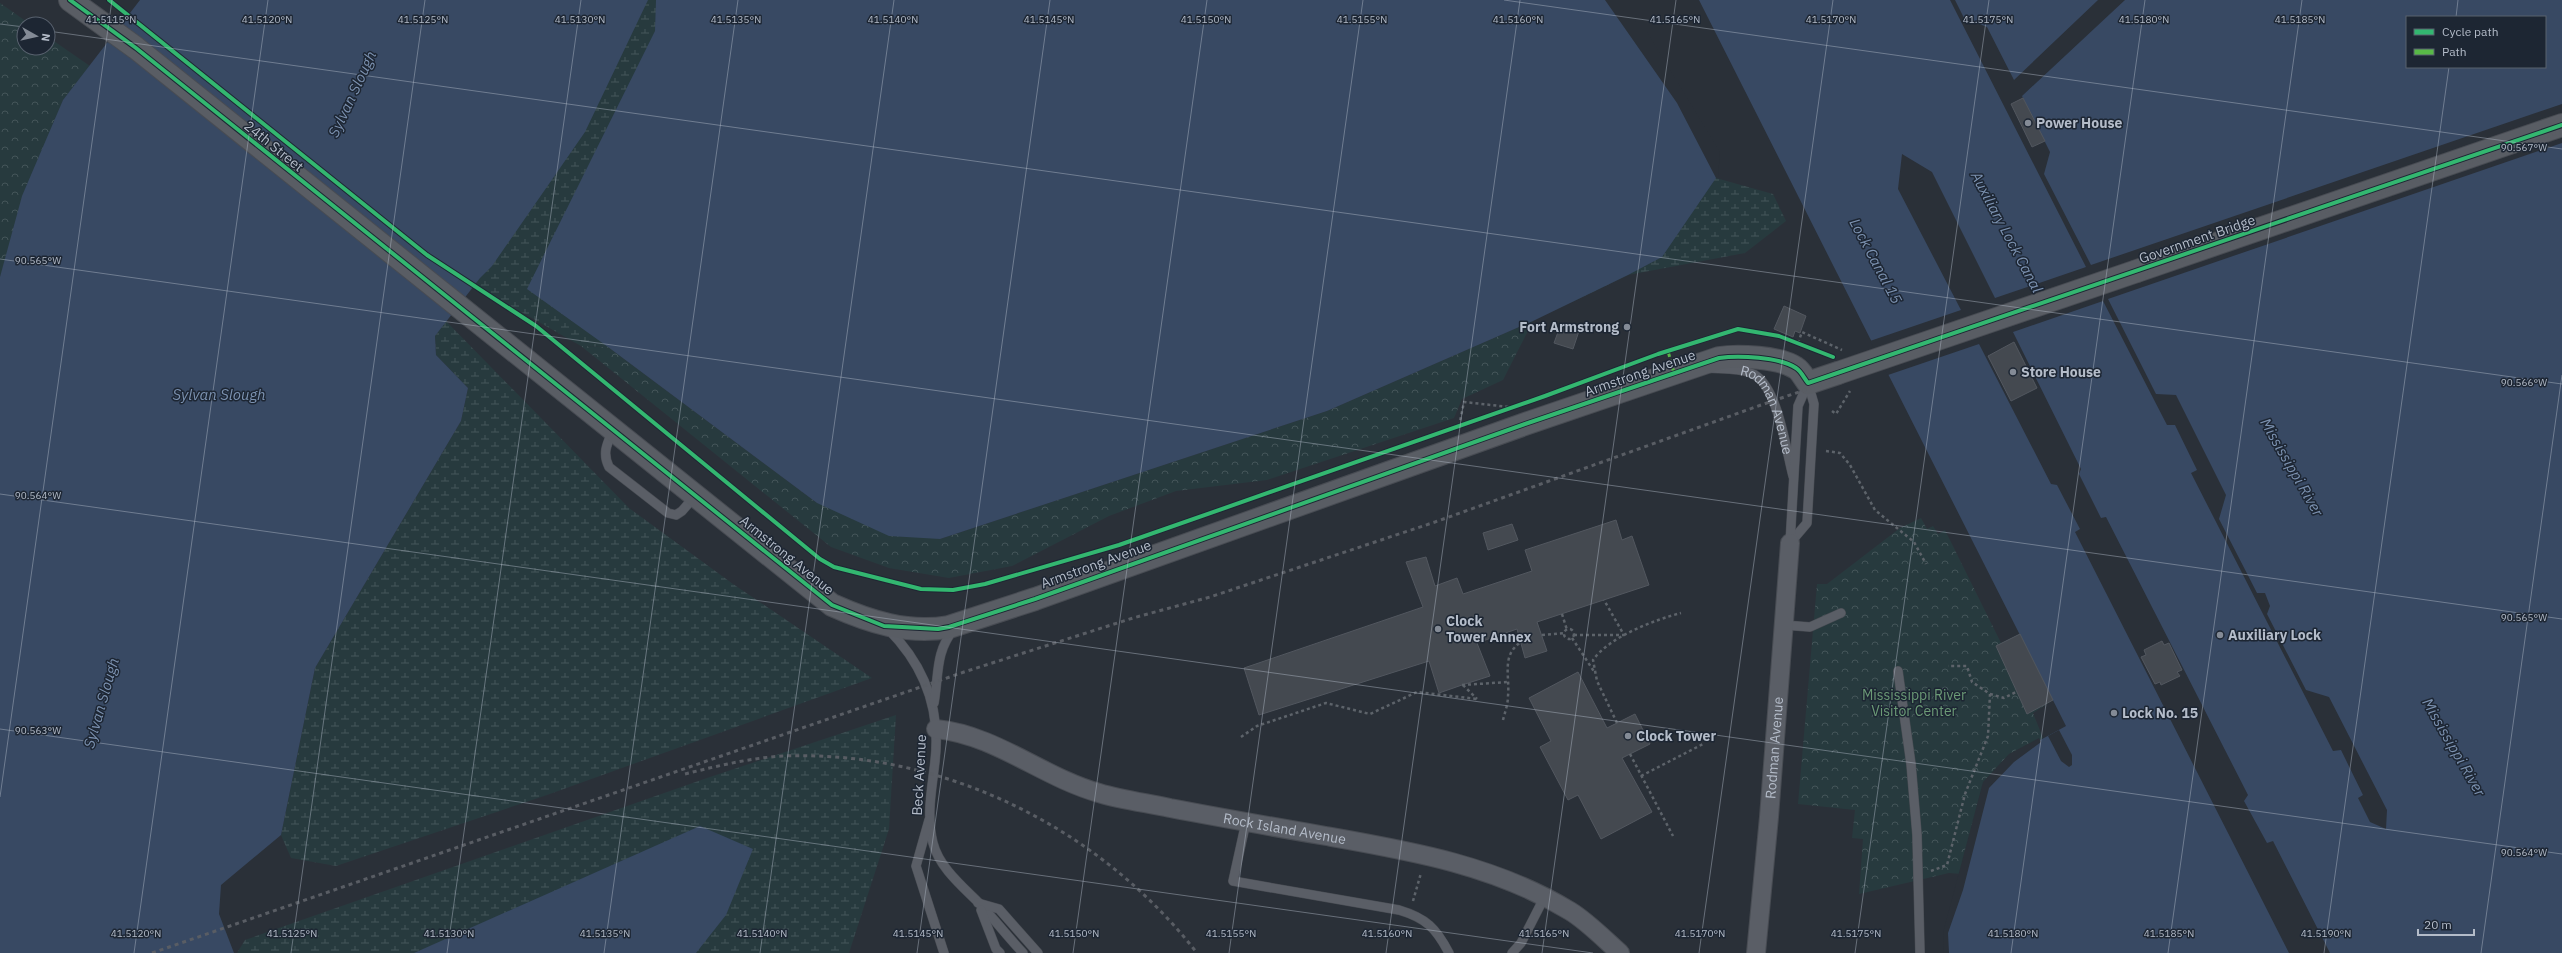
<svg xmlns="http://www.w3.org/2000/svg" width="2562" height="953" font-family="'IBM Plex Sans',sans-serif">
	<defs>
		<pattern id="forest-crowns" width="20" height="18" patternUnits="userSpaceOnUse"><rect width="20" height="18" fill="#273a3e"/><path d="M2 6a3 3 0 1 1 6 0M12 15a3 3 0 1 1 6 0" fill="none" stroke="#445559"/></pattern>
		<pattern id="wetland-marsh" width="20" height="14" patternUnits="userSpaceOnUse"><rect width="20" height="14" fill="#273a3e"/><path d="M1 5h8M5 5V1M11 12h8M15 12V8" fill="none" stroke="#445559"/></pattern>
	</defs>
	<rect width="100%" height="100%" fill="#2a3038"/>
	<!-- forest -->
	<g fill="url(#forest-crowns)">
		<polygon points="0,3 30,24 24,24 24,48 48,48 48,37 90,66 63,100 0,277"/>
		<polygon points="1533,321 1503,380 1462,399 1454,418 1267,480 1176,491 1109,516 1012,566 949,578 889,568 831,547 581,346 608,347 817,503 940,539 1327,411"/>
		<polygon points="1921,518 1927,529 1933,526 1938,534 1945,530 2001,643 2020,634 2053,700 2033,713 2043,738 2011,756 1961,874 1949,873 1859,894 1863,839 1852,838 1855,810 1798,804 1817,584 1827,584 1900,528"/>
	</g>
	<!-- wetland -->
	<g fill="url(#wetland-marsh)">
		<polygon points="634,0 789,0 608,347 581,346 474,285"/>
		<polygon points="1716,178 1773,194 1786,221 1745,253 1628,275 1572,302"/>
		<polygon points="446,321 629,508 733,584 872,678 547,795 336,866 291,858 281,835 315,668 461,421 468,388 436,355 435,336"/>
		<polygon points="896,715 889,829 849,953 237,953 245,940 707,778"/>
	</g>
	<!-- water -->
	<g fill="#384963" fill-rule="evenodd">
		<polygon points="140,0 648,0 585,132 492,266 480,278 435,336 436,355 468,388 461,421 315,668 281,835 221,885 219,914 234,953 0,953 0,277 22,196 63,100"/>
		<polygon points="656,0 1609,0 1718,153 1716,178 1662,257 1628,275 1533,321 1327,411 940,539 889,536 817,503 608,347 527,289 655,31"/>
		<path d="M1699,0h863v953h-616l-2,-19 41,-151 26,-27 55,-30zM2407,17h138v50h-138z"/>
		<polygon points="700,826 753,849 726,915 696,953 414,953"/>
	</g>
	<!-- pier -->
	<g fill="#2a3038">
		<polygon points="1605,0 1612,0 1647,32 1720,152 1718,177 1716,178 1677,103"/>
		<polygon points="1950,0 1955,0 1964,18 1987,27 2014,80 2098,0 2125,0 2022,96 2050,152 2044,174 2091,265 2562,104 2562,143 2108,299 2156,394 2176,395 2226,495 2219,519 2257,593 2265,593 2270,606 2267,614 2306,690 2329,697 2387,810 2386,829 2370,822 2358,798 2363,795 2341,750 2333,751 2191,473 2197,470 2175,425 2167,425 2103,301 2013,332 2081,469 2079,474 2101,518 2106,517 2248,795 2244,801 2267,843 2273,841 2330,953 2289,953 2075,532 2080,529 2057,485 2051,484 1979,344 1888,375 1870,341 1961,310 1898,189 1902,154 1932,172 1995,298 2086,267"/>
		<polygon points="2059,730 2072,755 2072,765 2069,767 2061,761 2048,736"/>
		<polygon points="2039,738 2041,742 2014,762 1989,788 1963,890 1948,933 1949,953 1944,953 1943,933 1983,782 2009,754"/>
	</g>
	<!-- building -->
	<g fill="#444950" stroke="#52575f">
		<polygon points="2023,98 2045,141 2032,147 2011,104"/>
		<polygon points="1784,306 1806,316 1800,333 1795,331 1793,337 1774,329"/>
		<polygon points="1561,324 1579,331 1573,349 1554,343"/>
		<polygon points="2014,342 2037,388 2011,401 1988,356"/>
		<polygon points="1616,520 1622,540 1632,536 1649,585 1537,622 1547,651 1525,658 1517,629 1477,643 1490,676 1462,685 1439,693 1429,661 1259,715 1244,668 1423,607 1406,562 1426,557 1435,586 1457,578 1463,594 1532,571 1525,550"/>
		<polygon points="1512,524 1518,540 1488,550 1483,533"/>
		<polygon points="2020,634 2053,700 2027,714 1996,646"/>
		<polygon points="2162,641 2164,645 2169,643 2182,670 2177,672 2180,676 2161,685 2160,682 2155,684 2141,657 2146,655 2144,650"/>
		<polygon points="1578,672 1607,728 1635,714 1650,744 1622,758 1652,812 1601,839 1578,795 1568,800 1540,747 1551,741 1529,698"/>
	</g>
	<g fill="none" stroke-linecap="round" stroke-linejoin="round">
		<!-- lane casing -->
		<g stroke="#484c53" stroke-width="10">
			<g id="lane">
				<path id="s1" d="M1709,368c14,1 33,0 46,7 23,14 31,75 38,101"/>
				<path d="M613,430c-6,14 -11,23 -4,37l59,46 8,2 6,-4 13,-15"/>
				<polyline points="1790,543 1807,523 1814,404 1808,383"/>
				<polyline points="1790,543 1798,406 1808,383"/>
				<polyline points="1784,625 1810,627 1841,613"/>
				<path d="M888,629c37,37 53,80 47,132 -3,28 -9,54 -2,82 6,24 29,43 46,60 15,16 29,34 44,50"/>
				<polyline points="1898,671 1911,764 1917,835 1920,953"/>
				<path d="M934,703c5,-28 1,-51 20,-74"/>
				<polyline points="929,820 916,866 944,953"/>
				<path d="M1246,822l-13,59 166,29c27,8 37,18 50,43"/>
				<polyline points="978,903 999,909 1038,953"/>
				<polyline points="981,910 996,949 1000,953"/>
				<polyline points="1512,953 1521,943 1545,896"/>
			</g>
		</g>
		<!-- street casing -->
		<g stroke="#484c53" stroke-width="20">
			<g id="street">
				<path id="s2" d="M936,729c60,6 106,48 163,64 23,7 48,10 71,15 52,10 104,19 156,28 85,15 168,29 244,75 18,11 34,28 50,42"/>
				<path id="s3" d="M1756,953l13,-136 21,-274"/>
			</g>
		</g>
		<!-- secondary casing -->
		<g stroke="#484c53" stroke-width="24">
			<g id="secondary">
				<path d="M70,0l66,48 696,557c38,17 75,29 117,22l86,-28 490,-175 194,-66c19,-3 61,-1 77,10 5,3 8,10 12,15l30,-10"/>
				<polyline points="2137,271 2562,125"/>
			</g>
		</g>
		<!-- path -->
		<g stroke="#5d636a" stroke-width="2.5" stroke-dasharray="3 3" stroke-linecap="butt">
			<polyline points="1798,343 1802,332 1842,350"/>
			<polyline points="1832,411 1836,414 1850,391"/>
			<polyline points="1459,426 1464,402 1509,407"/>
			<polyline points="1826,451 1840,453 1850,465 1875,510 1914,542 1926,564"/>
			<polyline points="1562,614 1567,630"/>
			<circle cx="1569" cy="634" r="5"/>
			<polyline points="1542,635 1565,633"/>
			<polyline points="1574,635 1624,635 1604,600"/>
			<polyline points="1572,638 1595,673"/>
			<polyline points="1462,685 1508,682"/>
			<polyline points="1463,685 1477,699"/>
			<polyline points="1990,694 2004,698 2016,692"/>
			<path d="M1503,720c2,-8 5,-16 5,-24 2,-20 -7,-41 13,-54"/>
			<path d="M1617,723l-20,-42 -4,-21c16,-23 61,-40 88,-47"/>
			<polyline points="1241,737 1257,726 1326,703 1370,714 1417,692 1477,699"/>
			<polyline points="1630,754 1673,836"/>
			<polyline points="1641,776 1705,743"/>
			<polyline points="1931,871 1947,865 1965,794 1988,736 1990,694 1972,682 1967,666 1948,666"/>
			<polyline points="1413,901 1421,873"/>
		</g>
		<!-- lane -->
		<use href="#lane" stroke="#5a5e66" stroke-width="9"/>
		<!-- street -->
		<use href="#street" stroke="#5a5e66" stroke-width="18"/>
		<!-- secondary -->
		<use href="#secondary" stroke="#595d64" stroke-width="22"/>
		<!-- rail -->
		<g stroke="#595d64" stroke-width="3" stroke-dasharray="4 4" stroke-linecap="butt">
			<path d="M685,774c32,-8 65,-16 98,-18 160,-6 316,71 414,197"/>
			<polyline points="152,953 964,672 1133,618 1210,597 1435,522 1761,405 2562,131"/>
		</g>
		<!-- secondary-bridge casing -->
		<g stroke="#484c53" stroke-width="24" stroke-linecap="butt">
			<polyline id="secondary-bridge" points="1838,373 2137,271"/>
		</g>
		<!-- secondary-bridge -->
		<use href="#secondary-bridge" stroke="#595d64" stroke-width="22"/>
		<!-- quiet -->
		<polyline stroke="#58b947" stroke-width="3" stroke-dasharray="6 3" stroke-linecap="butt" points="1668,351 1674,373"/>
		<!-- cycleway casing -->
		<g stroke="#1d2633" stroke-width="6">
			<g id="cycleway">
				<path d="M70,0l66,48 696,557 52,21 54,3 11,-2 86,-28 490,-175 194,-66c19,-3 61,-1 77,10 5,3 8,10 12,15l754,-258"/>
				<polyline points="109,0 427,255 536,326 820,559 834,567 921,589 953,590 985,584 1119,545 1545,396 1658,354 1738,329 1779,336 1833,357"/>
			</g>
		</g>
		<!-- cycleway -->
		<use href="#cycleway" stroke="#33b770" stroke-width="4"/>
	</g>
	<!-- ticks -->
	<path fill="none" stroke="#b4bcc9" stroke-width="1" stroke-opacity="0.45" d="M1504,0l1058,149M2456,17l2,-17M0,24l24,3M48,31l2514,353M0,259l2562,360M0,494l2562,360M0,729l1593,224M0,797l112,-797M134,953l134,-953M291,953l134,-953M447,953l134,-953M604,953l134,-953M760,953l134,-953M917,953l133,-953M1073,953l134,-953M1229,953l134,-953M1386,953l134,-953M1542,953l134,-953M1699,953l134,-953M1855,953l134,-953M2011,953l134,-953M2168,953l134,-953M2324,953l125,-886M2481,953l81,-578"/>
	<!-- markers -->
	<g fill="#848b96" stroke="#1d2633" stroke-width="1.5">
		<circle cx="2028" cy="123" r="4"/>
		<circle cx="1627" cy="327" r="4"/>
		<circle cx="2013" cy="372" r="4"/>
		<circle cx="1438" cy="629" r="4"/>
		<circle cx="2220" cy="635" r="4"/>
		<circle cx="2114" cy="713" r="4"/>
		<circle cx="1628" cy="736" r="4"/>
	</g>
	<g text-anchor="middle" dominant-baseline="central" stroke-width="3" stroke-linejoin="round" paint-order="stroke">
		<!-- poi labels -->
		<g font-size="14" font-weight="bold" fill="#b4bcc9" stroke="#1d2633" text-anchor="start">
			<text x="2036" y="123">Power House</text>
			<text x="1619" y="327" text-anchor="end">Fort Armstrong</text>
			<text x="2021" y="372">Store House</text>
			<text x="1446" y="621">Clock<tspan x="1446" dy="16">Tower Annex</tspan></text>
			<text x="2228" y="635">Auxiliary Lock</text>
			<text x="2122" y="713">Lock No. 15</text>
			<text x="1636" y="736">Clock Tower</text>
		</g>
		<!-- street labels -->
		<g font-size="14" fill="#b4bcc9" stroke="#1d2633">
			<text transform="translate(274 146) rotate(39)">24th Street</text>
			<text transform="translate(2197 239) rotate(-19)">Government Bridge</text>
			<text transform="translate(1640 373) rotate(-19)">Armstrong Avenue</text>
			<text stroke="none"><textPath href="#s1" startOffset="83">Rodman Avenue</textPath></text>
			<text transform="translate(787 555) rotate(39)">Armstrong Avenue</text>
			<text transform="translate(1096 564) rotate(-20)">Armstrong Avenue</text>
			<text stroke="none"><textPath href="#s3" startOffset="206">Rodman Avenue</textPath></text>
			<text transform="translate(919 775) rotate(-87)">Beck Avenue</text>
			<text stroke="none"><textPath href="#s2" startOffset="365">Rock Island Avenue</textPath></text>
		</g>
		<!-- park labels -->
		<g font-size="14" fill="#6b9a76" stroke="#1d2633">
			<text x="1914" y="695">Mississippi River<tspan x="1914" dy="16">Visitor Center</tspan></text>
		</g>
		<!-- water labels -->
		<g font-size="15" font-style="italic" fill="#7c92b1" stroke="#1d2633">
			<text transform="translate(352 94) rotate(-65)">Sylvan Slough</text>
			<text transform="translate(2007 232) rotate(62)">Auxiliary Lock Canal</text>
			<text transform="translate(1876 261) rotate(62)">Lock Canal 15</text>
			<text x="219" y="394">Sylvan Slough</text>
			<text transform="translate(2292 467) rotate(60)">Mississippi River</text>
			<text transform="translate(101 703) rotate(-74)">Sylvan Slough</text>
			<text transform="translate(2454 747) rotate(60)">Mississippi River</text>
		</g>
	</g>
	<g font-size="10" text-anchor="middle" fill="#b4bcc9" stroke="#1d2633" stroke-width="3" stroke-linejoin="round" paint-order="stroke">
		<text x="111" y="23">41.5115°N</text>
		<text x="267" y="23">41.5120°N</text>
		<text x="423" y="23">41.5125°N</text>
		<text x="580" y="23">41.5130°N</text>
		<text x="736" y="23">41.5135°N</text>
		<text x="893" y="23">41.5140°N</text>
		<text x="1049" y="23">41.5145°N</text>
		<text x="1206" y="23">41.5150°N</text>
		<text x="1362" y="23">41.5155°N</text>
		<text x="1518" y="23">41.5160°N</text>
		<text x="1675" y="23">41.5165°N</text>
		<text x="1831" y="23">41.5170°N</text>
		<text x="1988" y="23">41.5175°N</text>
		<text x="2144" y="23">41.5180°N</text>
		<text x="2300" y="23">41.5185°N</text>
		<text x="2524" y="151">90.567°W</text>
		<text x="38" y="264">90.565°W</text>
		<text x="2524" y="386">90.566°W</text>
		<text x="38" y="499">90.564°W</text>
		<text x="2524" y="621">90.565°W</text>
		<text x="38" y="734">90.563°W</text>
		<text x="2524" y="856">90.564°W</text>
		<text x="136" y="937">41.5120°N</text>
		<text x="292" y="937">41.5125°N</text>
		<text x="449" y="937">41.5130°N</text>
		<text x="605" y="937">41.5135°N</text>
		<text x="762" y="937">41.5140°N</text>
		<text x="918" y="937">41.5145°N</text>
		<text x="1074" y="937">41.5150°N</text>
		<text x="1231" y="937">41.5155°N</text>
		<text x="1387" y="937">41.5160°N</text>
		<text x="1544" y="937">41.5165°N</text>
		<text x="1700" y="937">41.5170°N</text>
		<text x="1856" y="937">41.5175°N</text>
		<text x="2013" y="937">41.5180°N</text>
		<text x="2169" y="937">41.5185°N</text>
		<text x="2326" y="937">41.5190°N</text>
	</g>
	<!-- legend -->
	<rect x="2406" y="16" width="140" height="52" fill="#1d2633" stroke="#59626f"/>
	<rect x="2414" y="29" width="20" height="6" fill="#33b770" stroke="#59626f"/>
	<text x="2442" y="36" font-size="12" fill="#b4bcc9">Cycle path</text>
	<rect x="2414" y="49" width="20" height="6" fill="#58b947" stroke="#59626f"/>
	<text x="2442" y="56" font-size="12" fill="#b4bcc9">Path</text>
	<!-- north arrow -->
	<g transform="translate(36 36) rotate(98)"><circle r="19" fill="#1d2633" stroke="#59626f"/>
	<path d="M0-3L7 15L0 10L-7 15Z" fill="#848b96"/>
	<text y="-6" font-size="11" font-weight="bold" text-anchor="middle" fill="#b4bcc9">N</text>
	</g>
	<!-- scale -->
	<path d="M2418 929v6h56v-6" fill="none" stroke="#b4bcc9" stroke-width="2"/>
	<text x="2424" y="929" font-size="12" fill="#b4bcc9" stroke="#1d2633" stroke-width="3" paint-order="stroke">20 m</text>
</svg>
